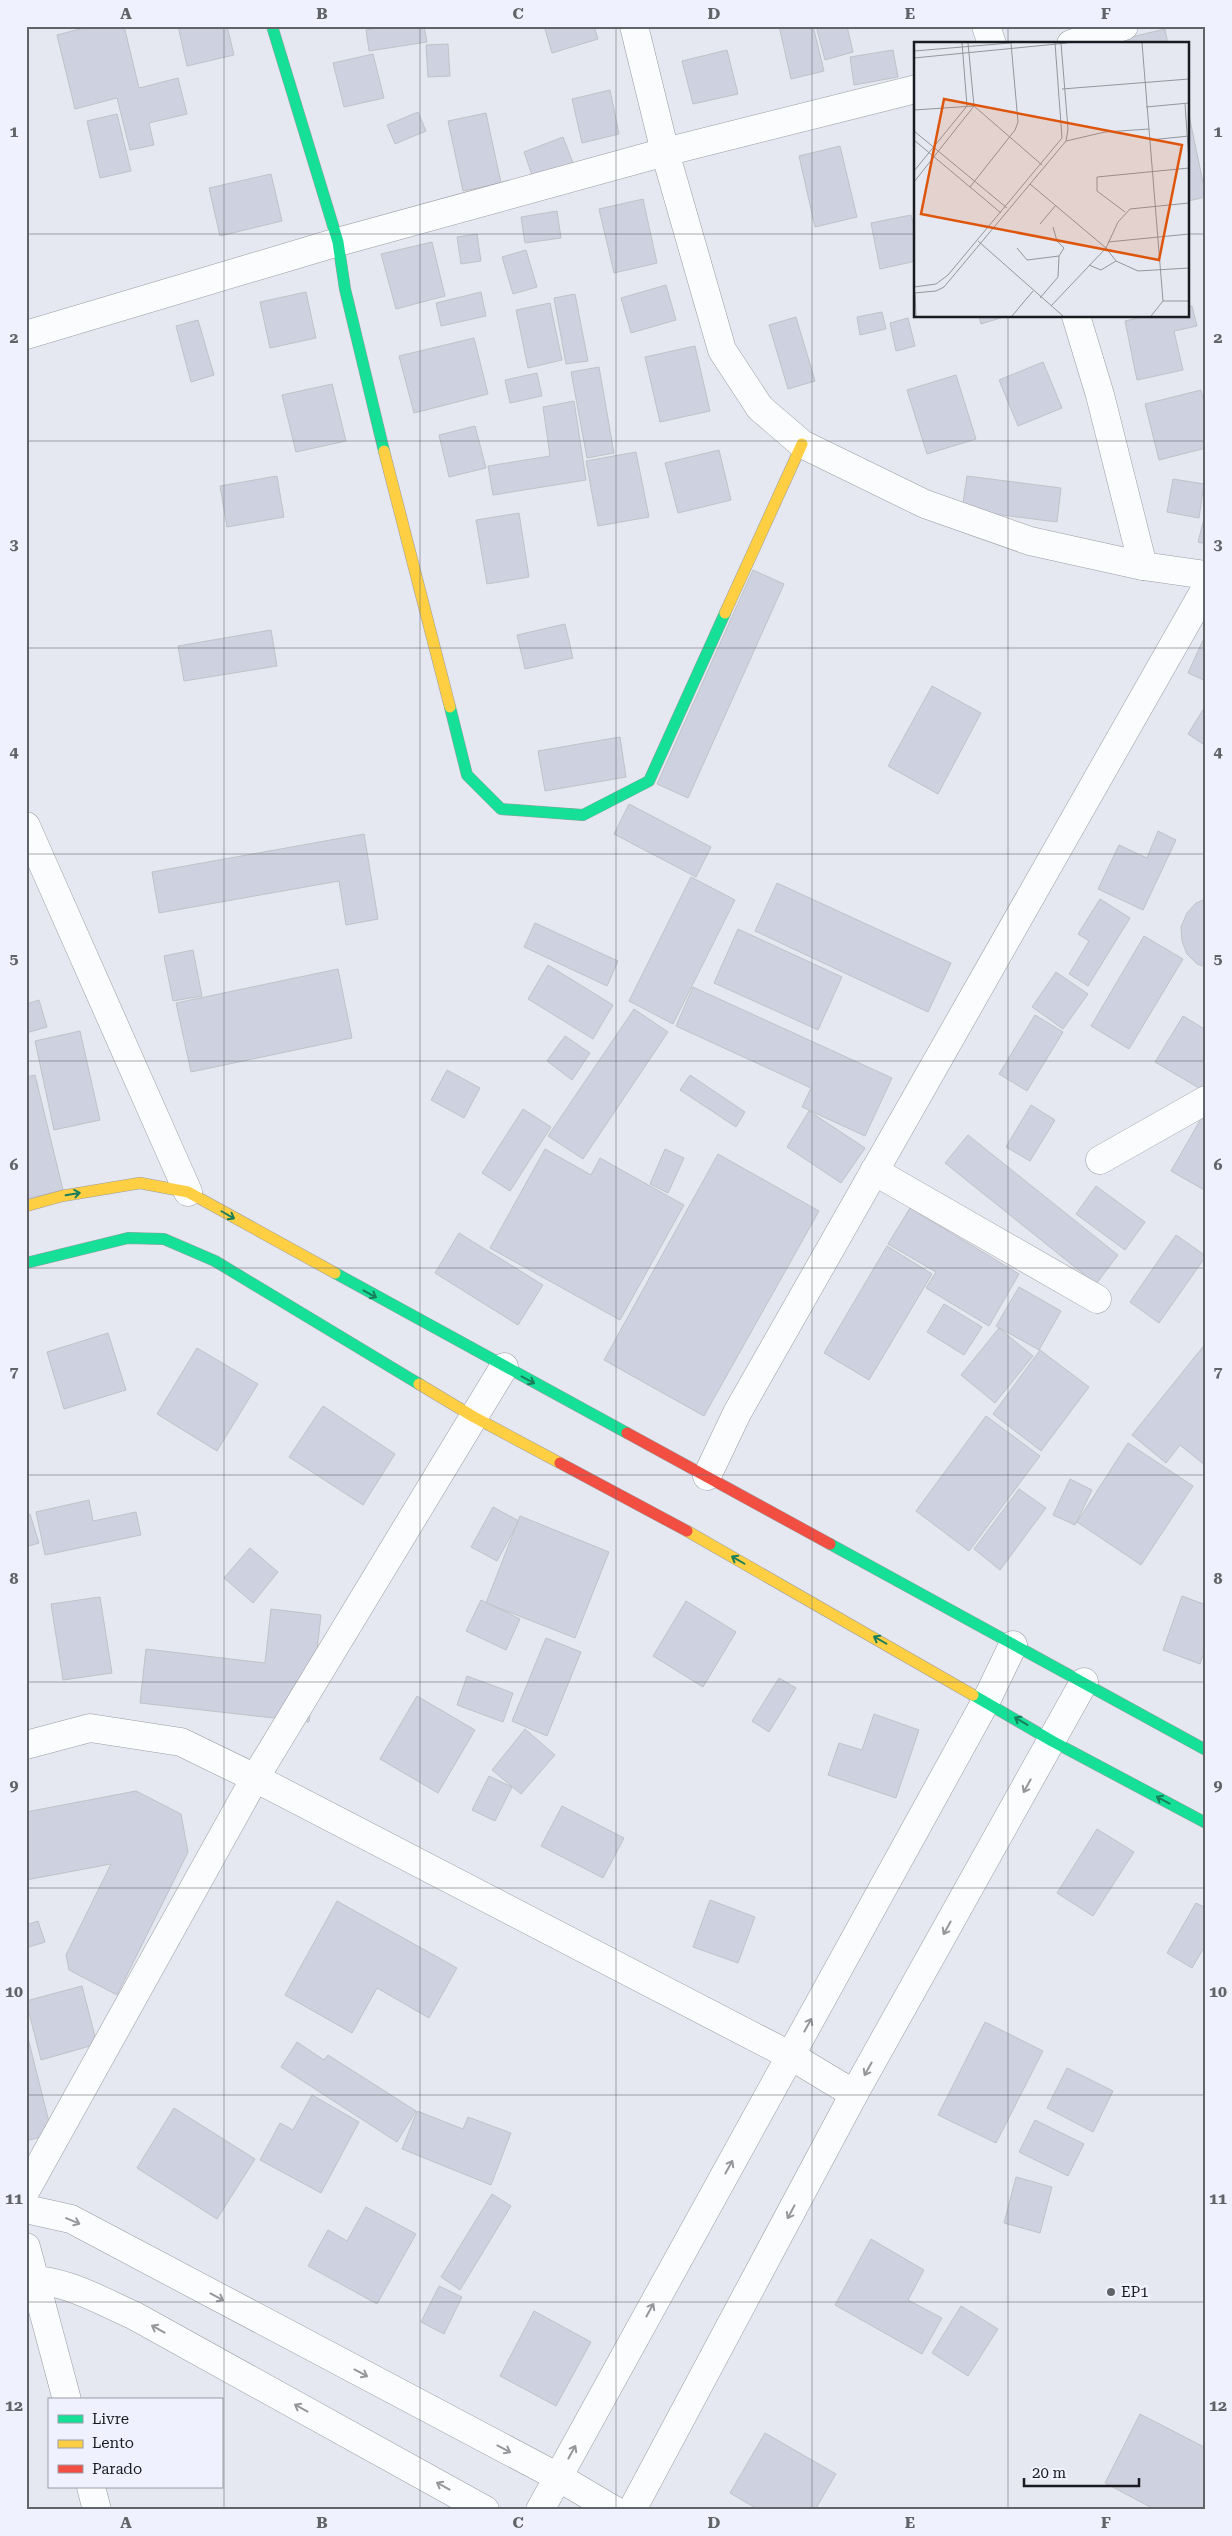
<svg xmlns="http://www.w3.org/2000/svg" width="1232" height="2536" font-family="'Roboto Serif',serif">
	<rect width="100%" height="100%" fill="#e5e8f0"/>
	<!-- building -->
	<g fill="#ced1df" stroke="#c0c2c8">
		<polygon points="124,26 139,88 178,78 187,114 149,123 154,145 130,150 117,98 75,109 57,35 91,26"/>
		<polygon points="178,26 227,26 234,55 187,66"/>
		<polygon points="387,26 424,26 427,42 369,51 366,30"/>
		<polygon points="544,26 594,26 598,39 552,53"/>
		<polygon points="779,26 813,26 824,71 791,79"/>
		<polygon points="816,26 847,26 853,52 825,60"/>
		<polygon points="1165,29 1168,44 1129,44 1127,38"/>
		<polygon points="448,44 450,76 428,77 426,45"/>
		<polygon points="727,50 738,94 693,104 682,61"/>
		<polygon points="893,50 898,77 854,85 850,57"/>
		<polygon points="373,54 384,98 344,107 333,63"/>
		<polygon points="610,90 619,134 582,143 572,99"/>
		<polygon points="418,112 426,131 395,144 387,125"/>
		<polygon points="486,113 501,183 463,191 448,121"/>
		<polygon points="117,114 131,171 100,178 87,121"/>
		<polygon points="1189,115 1206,197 1188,201 1188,116"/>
		<polygon points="563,137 573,163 533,178 524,152"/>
		<polygon points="840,146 857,217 815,227 799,156"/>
		<polygon points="271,174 282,221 220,236 209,188"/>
		<polygon points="643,199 657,263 614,273 599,209"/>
		<polygon points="557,211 561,238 525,243 521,217"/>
		<polygon points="911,215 916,235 916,261 880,269 871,223"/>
		<polygon points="477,234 481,261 461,264 457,237"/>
		<polygon points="432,242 445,296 396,309 381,254"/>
		<polygon points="526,250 537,287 513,294 502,257"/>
		<polygon points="666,285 676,320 631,333 621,298"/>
		<polygon points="306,292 316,338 270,348 260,302"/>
		<polygon points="481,292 486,316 441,326 436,303"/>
		<polygon points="575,294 588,361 566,364 554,298"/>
		<polygon points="550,303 562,360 528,368 516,310"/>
		<polygon points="1192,306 1197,326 1174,331 1183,370 1137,380 1125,321 1146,316 1188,316 1188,307"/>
		<polygon points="882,312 886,329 860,335 857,317"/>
		<polygon points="979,316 1007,316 981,324"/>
		<polygon points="796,317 815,381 788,389 769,325"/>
		<polygon points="908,318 915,346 896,351 890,323"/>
		<polygon points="198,320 214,375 191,382 176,326"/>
		<polygon points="474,338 488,394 414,413 399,356"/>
		<polygon points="695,346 710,411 660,422 645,357"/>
		<polygon points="1043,362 1062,408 1018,426 999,380"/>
		<polygon points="599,367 614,453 587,458 571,372"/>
		<polygon points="537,373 542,396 510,403 505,380"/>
		<polygon points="956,375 976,439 927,454 907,390"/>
		<polygon points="332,384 346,441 296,452 282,395"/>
		<polygon points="1201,390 1206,410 1206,448 1159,460 1145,404"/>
		<polygon points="574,401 586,480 493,495 488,466 550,456 543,407"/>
		<polygon points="475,426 486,468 449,477 439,435"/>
		<polygon points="719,450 731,500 678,513 665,463"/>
		<polygon points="636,452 649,517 598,526 586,461"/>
		<polygon points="277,476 284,517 227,527 220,486"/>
		<polygon points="967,476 1061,488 1057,522 962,510"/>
		<polygon points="1173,479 1204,484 1199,518 1167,512"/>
		<polygon points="1206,511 1206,544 1198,542"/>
		<polygon points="519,513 529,577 487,584 476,520"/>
		<polygon points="753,570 784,584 688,798 657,784"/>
		<polygon points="565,624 573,658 525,669 517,635"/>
		<polygon points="271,630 277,666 184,681 178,646"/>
		<polygon points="1203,640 1206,641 1206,681 1188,673"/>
		<polygon points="932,686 981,713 938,794 888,766"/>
		<polygon points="1206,705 1206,746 1188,734"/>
		<polygon points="620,737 626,777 545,791 538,751"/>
		<polygon points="629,804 711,847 696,877 614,834"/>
		<polygon points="1158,831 1176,840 1143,910 1098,889 1119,845 1147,858"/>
		<polygon points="364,834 378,919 346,925 339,881 159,913 152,872"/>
		<polygon points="691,877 735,900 673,1024 629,1001"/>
		<polygon points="777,883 951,963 928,1012 755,931"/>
		<polygon points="1100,899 1130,918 1088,986 1069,974 1089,941 1078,934"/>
		<polygon points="1206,899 1206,967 1197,964 1187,954 1182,941 1181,927 1187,913 1196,903"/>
		<polygon points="535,923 618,961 607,986 524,947"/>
		<polygon points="738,929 842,977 818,1030 714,983"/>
		<polygon points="1144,936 1183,959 1129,1049 1091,1026"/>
		<polygon points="193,950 202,996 173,1001 164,956"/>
		<polygon points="548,965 613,1005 593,1039 528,999"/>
		<polygon points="338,969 352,1038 191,1072 176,1003"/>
		<polygon points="1056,972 1088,994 1063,1029 1032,1007"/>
		<polygon points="693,987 892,1078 865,1136 802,1107 811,1088 676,1026"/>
		<polygon points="39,1000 47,1027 26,1033 26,1004"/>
		<polygon points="634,1009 668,1032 583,1159 548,1136"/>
		<polygon points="1035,1015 1063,1032 1027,1091 999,1074"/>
		<polygon points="1183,1016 1206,1030 1206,1088 1204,1091 1155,1062"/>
		<polygon points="80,1031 100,1120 54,1130 35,1041"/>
		<polygon points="565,1036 590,1053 572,1080 547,1061"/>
		<polygon points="447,1070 480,1088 464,1118 431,1100"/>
		<polygon points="35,1075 63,1190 26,1199 26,1077"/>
		<polygon points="690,1075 745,1112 736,1127 680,1090"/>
		<polygon points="1031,1105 1055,1120 1030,1161 1006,1147"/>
		<polygon points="523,1109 551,1127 510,1191 482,1173"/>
		<polygon points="1206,1110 1206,1191 1171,1171"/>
		<polygon points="809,1111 865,1148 841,1183 787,1147"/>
		<polygon points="968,1135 1118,1255 1096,1284 945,1163"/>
		<polygon points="545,1149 591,1175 600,1158 684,1205 620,1320 490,1248"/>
		<polygon points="665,1149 684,1158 668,1193 650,1184"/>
		<polygon points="718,1154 819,1211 704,1416 604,1360"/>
		<polygon points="1096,1186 1145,1222 1125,1250 1076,1214"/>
		<polygon points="910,1208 1019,1274 989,1326 926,1288 936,1272 888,1244"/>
		<polygon points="459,1233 543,1285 518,1325 435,1273"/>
		<polygon points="1176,1235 1206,1256 1159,1323 1130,1302"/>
		<polygon points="887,1246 932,1274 869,1380 824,1353"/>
		<polygon points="1019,1287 1061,1311 1039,1350 996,1326"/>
		<polygon points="944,1304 982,1327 964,1355 927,1332"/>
		<polygon points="999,1328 1033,1356 995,1403 961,1375"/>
		<polygon points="108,1333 126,1390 64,1409 47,1352"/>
		<polygon points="1206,1343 1206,1466 1180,1445 1166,1463 1132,1435"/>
		<polygon points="197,1348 258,1384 217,1451 157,1414"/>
		<polygon points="1040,1350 1089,1387 1041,1451 993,1414"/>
		<polygon points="323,1406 395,1454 363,1505 289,1457"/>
		<polygon points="986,1416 1040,1456 969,1551 916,1511"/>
		<polygon points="1128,1443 1193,1486 1141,1565 1077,1522"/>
		<polygon points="1070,1479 1092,1490 1075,1525 1053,1515"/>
		<polygon points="1019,1489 1046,1508 1000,1570 974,1549"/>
		<polygon points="89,1500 93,1521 136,1512 141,1535 45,1555 36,1512"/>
		<polygon points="493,1507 519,1521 497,1561 471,1547"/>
		<polygon points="30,1514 39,1543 26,1547 26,1516"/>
		<polygon points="520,1516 609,1552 575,1638 486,1603"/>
		<polygon points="250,1548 278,1572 253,1603 224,1578"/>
		<polygon points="1182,1596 1206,1605 1206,1647 1200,1664 1163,1650"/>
		<polygon points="100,1597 112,1673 63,1680 51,1604"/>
		<polygon points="481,1600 520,1619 506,1650 466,1631"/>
		<polygon points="686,1601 736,1632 703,1687 653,1656"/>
		<polygon points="271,1609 321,1615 309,1722 140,1703 146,1649 265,1663"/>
		<polygon points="546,1638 581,1652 547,1736 512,1721"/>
		<polygon points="467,1676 513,1693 503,1722 457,1705"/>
		<polygon points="779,1678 796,1688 769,1732 752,1721"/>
		<polygon points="417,1696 475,1730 438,1793 380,1759"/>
		<polygon points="874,1714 919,1730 896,1798 828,1775 839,1743 862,1750"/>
		<polygon points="525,1729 555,1755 521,1794 492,1770"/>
		<polygon points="489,1776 512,1787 495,1821 472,1810"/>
		<polygon points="136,1791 181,1814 188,1852 117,1995 69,1970 66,1955 111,1864 26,1880 26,1812"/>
		<polygon points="562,1806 624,1838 603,1878 541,1846"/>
		<polygon points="1097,1829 1134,1852 1093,1916 1057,1893"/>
		<polygon points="710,1900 755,1917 738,1963 693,1947"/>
		<polygon points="337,1901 457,1968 429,2018 377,1988 352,2033 285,1995"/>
		<polygon points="1196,1903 1206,1908 1206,1944 1192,1968 1167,1953"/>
		<polygon points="38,1921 45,1942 26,1948 26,1925"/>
		<polygon points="82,1986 97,2044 41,2060 26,2001"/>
		<polygon points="985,2022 1043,2051 996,2143 938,2115"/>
		<polygon points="26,2030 52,2134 26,2141"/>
		<polygon points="297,2042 324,2060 328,2055 416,2111 397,2142 281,2067"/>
		<polygon points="1067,2068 1113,2091 1093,2132 1047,2108"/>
		<polygon points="312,2095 359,2122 321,2193 260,2160 280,2123 293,2130"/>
		<polygon points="174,2108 255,2159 217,2219 137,2168"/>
		<polygon points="417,2111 463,2129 468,2117 511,2133 491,2185 402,2149"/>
		<polygon points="1035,2120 1084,2144 1068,2176 1019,2152"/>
		<polygon points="1016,2177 1052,2187 1040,2233 1004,2223"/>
		<polygon points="492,2194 511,2206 460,2290 441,2277"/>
		<polygon points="366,2207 416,2234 377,2304 308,2266 328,2230 347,2241"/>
		<polygon points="871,2239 924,2270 908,2300 942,2318 922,2354 835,2305"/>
		<polygon points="439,2286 462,2297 444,2334 421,2322"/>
		<polygon points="961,2306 998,2329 968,2376 932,2353"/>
		<polygon points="534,2311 591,2342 556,2406 500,2376"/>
		<polygon points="1140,2414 1206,2448 1206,2510 1156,2510 1105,2483"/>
		<polygon points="765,2433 836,2474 815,2510 759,2510 730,2493"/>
	</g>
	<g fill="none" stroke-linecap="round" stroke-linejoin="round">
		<!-- street casing -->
		<g stroke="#9a9ca2" stroke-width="29">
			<g id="street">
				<polyline points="634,26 665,152 722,350 760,408 802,444 925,504 1030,541 1143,566 1206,575"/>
				<polyline points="986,26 992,44"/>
				<polyline points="1071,44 1124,26"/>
				<polyline points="1076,316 1100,395 1143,566"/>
				<polyline points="26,335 338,242 665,152 916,89"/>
				<polyline points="26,826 188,1192"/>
				<polyline points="1100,1160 1206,1100"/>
				<polyline points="874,1171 1097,1299"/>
				<polyline points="707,1476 737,1413 1206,588"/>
				<polyline points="26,1745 90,1728 181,1742 255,1778 791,2056 854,2094"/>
				<polyline points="26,2190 255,1778 504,1367"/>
				<polyline points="26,2209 71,2219 558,2477 614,2510"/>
				<polyline points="26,2247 67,2400"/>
				<path d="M26,2280c36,-2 75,21 107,35l352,195"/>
				<polyline points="91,2487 97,2510"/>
				<polyline points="540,2510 986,1701 1013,1645"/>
				<polyline points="632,2510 854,2094 1084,1682"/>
			</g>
		</g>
		<!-- fast casing -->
		<g stroke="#9a9ca2" stroke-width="12">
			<g id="fast">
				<polyline points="272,26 338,242 345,289 384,451"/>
				<polyline points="450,707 467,775 501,809 583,815 649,781 725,613"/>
				<polyline points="26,1263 128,1238 164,1239 215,1261 419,1384"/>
				<polyline points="335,1273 627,1433"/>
				<polyline points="830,1544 1206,1750"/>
				<polyline points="973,1695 1052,1741 1206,1823"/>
			</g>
		</g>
		<!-- slow casing -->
		<g stroke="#9a9ca2" stroke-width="12">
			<g id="slow">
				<polyline points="384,451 450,707"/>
				<polyline points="725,613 802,444"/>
				<polyline points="26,1206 62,1196 140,1183 188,1192 335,1273"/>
				<polyline points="419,1384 474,1417 560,1463"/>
				<polyline points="687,1531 973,1695"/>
			</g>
		</g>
		<!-- jam casing -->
		<g stroke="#9a9ca2" stroke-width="12">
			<g id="jam">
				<polyline points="627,1433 830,1544"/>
				<polyline points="560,1463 687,1531"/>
			</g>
		</g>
		<!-- street -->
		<use href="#street" stroke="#fbfcfd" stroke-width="28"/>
		<!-- fast -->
		<use href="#fast" stroke="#16e098" stroke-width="11"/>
		<!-- slow -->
		<use href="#slow" stroke="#ffcf43" stroke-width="11"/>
		<!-- jam -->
		<use href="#jam" stroke="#f24e42" stroke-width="11"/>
	</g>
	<!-- one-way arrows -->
	<defs><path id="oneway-shaft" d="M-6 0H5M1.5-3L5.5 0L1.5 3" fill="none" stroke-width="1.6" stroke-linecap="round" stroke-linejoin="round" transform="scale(1.25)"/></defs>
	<g stroke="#187e5c">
		<use href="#oneway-shaft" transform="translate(73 1194) rotate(-10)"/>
		<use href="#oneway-shaft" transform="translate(228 1215) rotate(30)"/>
		<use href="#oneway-shaft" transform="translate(370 1294) rotate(29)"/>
		<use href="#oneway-shaft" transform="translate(528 1380) rotate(28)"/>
		<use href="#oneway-shaft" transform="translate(738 1560) rotate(-150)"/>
		<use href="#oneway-shaft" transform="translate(880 1640) rotate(-150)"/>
		<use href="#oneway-shaft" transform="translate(1021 1721) rotate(-149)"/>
		<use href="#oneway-shaft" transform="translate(1163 1800) rotate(-152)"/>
	</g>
	<g stroke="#96979a">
		<use href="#oneway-shaft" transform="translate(1027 1786) rotate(119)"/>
		<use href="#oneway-shaft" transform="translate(947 1928) rotate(119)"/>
		<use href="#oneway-shaft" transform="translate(808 2025) rotate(-61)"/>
		<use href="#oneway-shaft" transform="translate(868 2069) rotate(119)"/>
		<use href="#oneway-shaft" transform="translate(729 2167) rotate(-61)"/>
		<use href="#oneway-shaft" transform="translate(791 2212) rotate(118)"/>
		<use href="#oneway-shaft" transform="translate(73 2221) rotate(23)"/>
		<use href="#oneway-shaft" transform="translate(217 2297) rotate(28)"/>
		<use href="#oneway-shaft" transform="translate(650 2310) rotate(-61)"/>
		<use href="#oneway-shaft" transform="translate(158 2329) rotate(-151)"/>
		<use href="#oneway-shaft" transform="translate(361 2373) rotate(28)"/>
		<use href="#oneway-shaft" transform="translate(301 2408) rotate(-151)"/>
		<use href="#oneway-shaft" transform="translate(504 2449) rotate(28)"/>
		<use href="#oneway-shaft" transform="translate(572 2452) rotate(-61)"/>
		<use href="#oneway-shaft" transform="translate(443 2486) rotate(-151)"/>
	</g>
	<!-- grid -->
	<path fill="none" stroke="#616369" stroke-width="1" stroke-opacity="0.55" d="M224,26v2484M420,26v2484M616,26v2484M812,26v2484M1008,26v18M26,234h890M1188,234h18M1008,316v2194M26,441h1180M26,648h1180M26,854h1180M26,1061h1180M26,1268h1180M26,1475h1180M26,1682h1180M26,1888h1180M26,2095h1180M26,2302h1180"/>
	<!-- markers -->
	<circle fill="#616369" stroke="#eff2fe" stroke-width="2" cx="1111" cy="2292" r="5"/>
	<g text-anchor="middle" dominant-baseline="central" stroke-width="5" stroke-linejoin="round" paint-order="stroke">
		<!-- poi labels -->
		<g font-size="15" fill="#1a1b20" stroke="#eff2fe" text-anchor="start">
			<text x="1121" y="2292">EP1</text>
		</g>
	</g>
	<!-- overview -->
	<g transform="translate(914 42)">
		<rect width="275" height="275" fill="#e5e8f0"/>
		<path fill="none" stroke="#94969d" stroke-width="1" d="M228,1l21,258 -12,15M0,9l96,-8M0,16l153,-15M148,47l127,-10M271,62l4,58M232,65l43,-4M0,68l60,-4 68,59M0,89l93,77M0,98l87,73M236,98l39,-4M152,99l39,-9 44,-3M0,129l53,-65 -5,-63M0,140l60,-76 -6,-63M116,142l76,64 10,13 22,10 51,-3M56,145l45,-57 3,-8 -7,-79M211,170l-28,-21v-14l92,-9M126,182l16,-19M64,199l85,75M194,200l81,-8M103,206l10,12 32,-4M175,223l12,5 15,-9M0,245l22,-3 12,-9 114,-137 -7,-95M0,251l22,-2 8,-4 122,-146 2,-12 -7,-86M1,251l1,23M126,256l18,-21 1,-21 5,-8 -7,-7 -4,-14M249,259h26M137,264l55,-58 12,-26 12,-13 59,-6M98,274l21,-25"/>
		<path fill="#de560d" fill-opacity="0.15" stroke="#de560d" stroke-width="2.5" d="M30,57l238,46 -23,115 -238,-46z"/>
		<rect width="275" height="275" fill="none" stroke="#1a1b20" stroke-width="2.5"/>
	</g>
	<!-- border -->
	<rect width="1232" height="2536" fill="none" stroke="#eff2fe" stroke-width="55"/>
	<!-- legend -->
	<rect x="48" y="2398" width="175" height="90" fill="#eff2fe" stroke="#9a9ca5"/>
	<rect x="58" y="2415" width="25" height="8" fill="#16e098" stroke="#9a9ca5"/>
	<text x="92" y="2424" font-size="15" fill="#1a1b20">Livre</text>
	<rect x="58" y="2440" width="25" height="8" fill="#ffcf43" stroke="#9a9ca5"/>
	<text x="92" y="2448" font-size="15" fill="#1a1b20">Lento</text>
	<rect x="58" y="2465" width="25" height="8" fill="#f24e42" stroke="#9a9ca5"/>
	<text x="92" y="2474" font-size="15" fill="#1a1b20">Parado</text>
	<!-- scale -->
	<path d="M1024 2478v8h115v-8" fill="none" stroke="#1a1b20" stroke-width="2.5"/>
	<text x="1032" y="2478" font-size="15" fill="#1a1b20" stroke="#eff2fe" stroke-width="4" paint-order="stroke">20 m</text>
	<rect x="28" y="28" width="1176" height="2480" fill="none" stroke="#616369" stroke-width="2"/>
	<g font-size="16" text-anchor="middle" font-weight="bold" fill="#616369">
		<text x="126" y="19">A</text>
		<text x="322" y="19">B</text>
		<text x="518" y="19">C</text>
		<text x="714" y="19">D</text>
		<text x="910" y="19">E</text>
		<text x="1106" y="19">F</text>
		<text x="14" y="137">1</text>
		<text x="1218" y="137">1</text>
		<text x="14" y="343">2</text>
		<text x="1218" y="343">2</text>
		<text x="14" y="550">3</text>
		<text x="1218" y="550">3</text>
		<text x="14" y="757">4</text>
		<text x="1218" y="757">4</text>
		<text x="14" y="964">5</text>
		<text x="1218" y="964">5</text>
		<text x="14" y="1170">6</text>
		<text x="1218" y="1170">6</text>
		<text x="14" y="1377">7</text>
		<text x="1218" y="1377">7</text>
		<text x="14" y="1584">8</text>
		<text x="1218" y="1584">8</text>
		<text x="14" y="1791">9</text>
		<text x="1218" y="1791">9</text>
		<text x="14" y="1997">10</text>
		<text x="1218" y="1997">10</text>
		<text x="14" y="2204">11</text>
		<text x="1218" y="2204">11</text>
		<text x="14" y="2411">12</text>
		<text x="1218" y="2411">12</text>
		<text x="126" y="2528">A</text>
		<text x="322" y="2528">B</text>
		<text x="518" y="2528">C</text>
		<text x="714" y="2528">D</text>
		<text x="910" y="2528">E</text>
		<text x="1106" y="2528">F</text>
	</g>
</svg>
